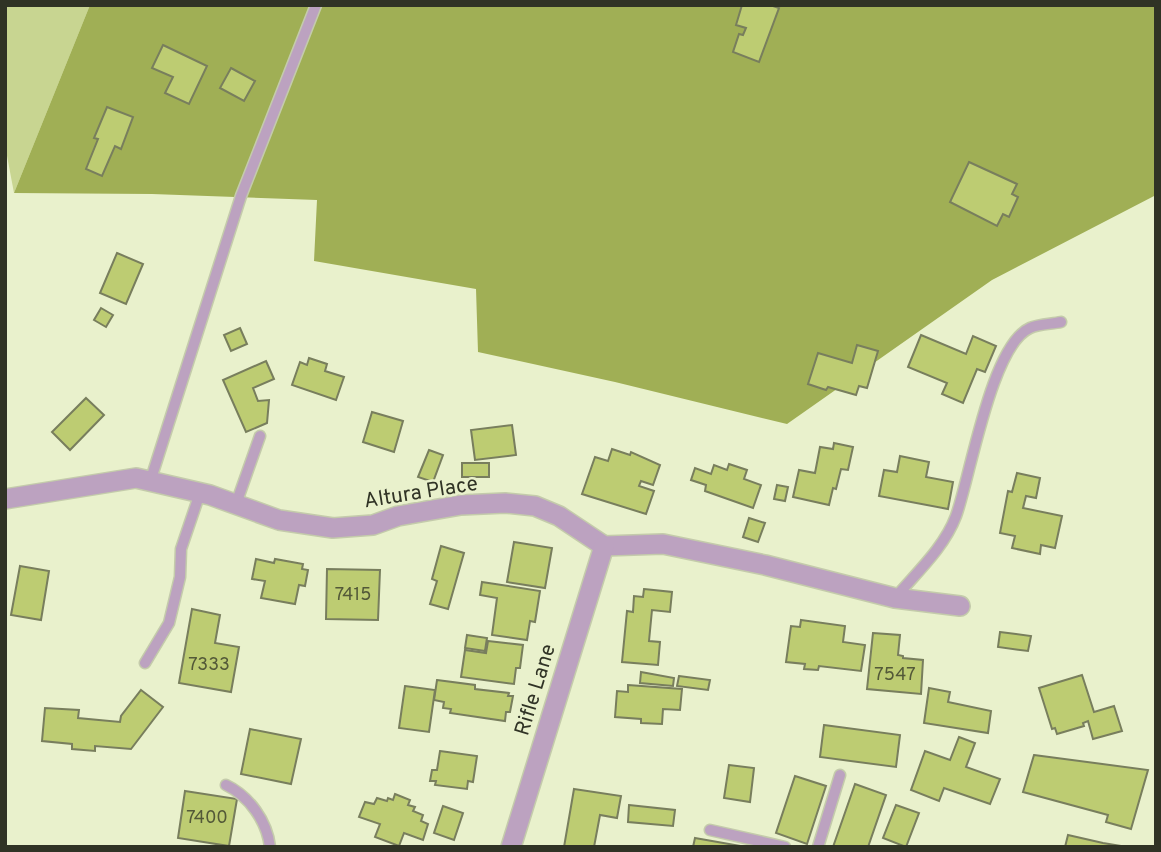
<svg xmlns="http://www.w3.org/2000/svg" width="1161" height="852" font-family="Overpass,sans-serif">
	<rect width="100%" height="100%" fill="#e9f1cc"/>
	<!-- green -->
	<polygon fill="#c8d591" points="5,5 90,5 14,193 5,145"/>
	<!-- forest -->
	<polygon fill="#a0af55" points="90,5 1156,5 1156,195 992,280 787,424 615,382 478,352 476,289 314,261 317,200 152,194 14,193"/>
	<!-- building -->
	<g fill="#bdcc72" stroke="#787e5d" stroke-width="2">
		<polygon points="742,5 770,5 779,8 759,62 733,52 739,34 743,35 746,28 736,25"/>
		<polygon points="163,45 207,66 189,104 165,93 173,77 152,68"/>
		<polygon points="231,68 255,81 244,101 220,88"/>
		<polygon points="107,107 133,117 121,149 115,146 102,176 86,169 98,139 94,138"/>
		<polygon points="969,162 1017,184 1012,194 1018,197 1009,217 1003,214 997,226 950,202"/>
		<polygon points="117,253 143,264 126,304 100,293"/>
		<polygon points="101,308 113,315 106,327 94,320"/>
		<polygon points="240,328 247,344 231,351 224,335"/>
		<polygon points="921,335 966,354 973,336 996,346 985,372 977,369 963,403 942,394 947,383 908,367"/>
		<polygon points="857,345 878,351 867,388 859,386 856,395 828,387 826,390 808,384 818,353 852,363"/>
		<polygon points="309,358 327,364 325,371 344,377 336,400 292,385 300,362 307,365"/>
		<polygon points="266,361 274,379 253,388 258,401 269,400 267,423 246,432 223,380"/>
		<polygon points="86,398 104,415 70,450 52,432"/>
		<polygon points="372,412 403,421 394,452 363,442"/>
		<polygon points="512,425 516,455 475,460 471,430"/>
		<polygon points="834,443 853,447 848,470 841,469 836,489 833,488 829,505 793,497 799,470 815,473 820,447 833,449"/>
		<polygon points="612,449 630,455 631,452 660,465 653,485 641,481 639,486 654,491 646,514 582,494 595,457 608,461"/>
		<polygon points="429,450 443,455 433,482 418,477"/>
		<polygon points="900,456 929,462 926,477 953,482 948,509 879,496 884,470 897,472"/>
		<rect x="462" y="463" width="27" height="14"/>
		<polygon points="729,464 747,470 744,479 761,485 753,508 705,491 706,485 691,480 695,468 711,474 714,465 727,470"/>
		<polygon points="1017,473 1040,478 1036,498 1026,496 1023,508 1062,516 1055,548 1041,545 1040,554 1012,548 1015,536 1000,533 1008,491 1012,492"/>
		<polygon points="777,485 788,487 785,501 774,499"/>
		<polygon points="749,518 765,523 758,542 743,537"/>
		<polygon points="514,542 552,548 545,588 507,582"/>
		<polygon points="441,546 464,553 448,609 430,604 437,581 432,579"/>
		<polygon points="256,559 274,563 275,559 303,564 302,569 308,570 305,586 299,585 295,604 261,598 265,581 252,579"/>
		<polygon points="20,566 49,571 41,620 11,615"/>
		<polygon points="327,569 380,570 378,620 326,619"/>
		<polygon points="482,582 540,591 535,622 530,621 527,640 492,635 497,598 480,595"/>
		<polygon points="644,589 672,592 670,612 652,610 649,641 660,642 658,665 622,662 627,611 633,612 634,596 643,597"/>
		<polygon points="192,609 220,615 215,643 239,647 231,692 179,683"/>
		<polygon points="801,620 845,626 843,642 865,645 861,671 819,666 818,670 804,669 805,664 786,662 791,626 800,627"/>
		<polygon points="1000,632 1031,636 1028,651 998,647"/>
		<polygon points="873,633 900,635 898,655 903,656 903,658 923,660 921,694 867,689"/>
		<polygon points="467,635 487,638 485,651 465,648"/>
		<polygon points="488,641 523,645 520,668 516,668 514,684 461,677 465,650 486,653"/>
		<polygon points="641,672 674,678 673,686 640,683"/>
		<polygon points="1082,675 1094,712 1114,706 1122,731 1093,739 1088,721 1083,723 1084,726 1057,734 1055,728 1052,729 1039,688"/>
		<polygon points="679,676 710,680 708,690 677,686"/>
		<polygon points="437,680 475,685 475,689 509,693 508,696 513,696 510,712 506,712 505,721 450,713 451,709 443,708 444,702 434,700"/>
		<polygon points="628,685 682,689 680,710 663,709 662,724 641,723 641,719 615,717 617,691 628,692"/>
		<polygon points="405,686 435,690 429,732 399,728"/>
		<polygon points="929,688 950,692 948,702 991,711 988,733 924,723"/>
		<polygon points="141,690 163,707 131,749 95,746 95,751 72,749 72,744 42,741 45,708 79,710 78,718 120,722 121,716"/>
		<polygon points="824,725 900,735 896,767 820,757"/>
		<polygon points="250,729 301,739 291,784 241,774"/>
		<polygon points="959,737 975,743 966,767 1000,779 990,804 944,788 939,801 911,790 925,751 950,760"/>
		<polygon points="440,751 477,756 473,782 468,781 467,789 435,785 436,781 430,781 432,770 437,770"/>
		<polygon points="1034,755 1148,770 1131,829 1106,822 1108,815 1023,792"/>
		<polygon points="729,765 754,768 750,802 724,798"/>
		<polygon points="795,776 826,786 807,844 776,833"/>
		<polygon points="855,784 886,795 868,847 833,847"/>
		<polygon points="574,789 621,796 617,818 600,815 594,847 564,847"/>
		<polygon points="185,791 237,799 229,846 178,838"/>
		<polygon points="395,794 410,800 408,805 415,807 413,811 423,815 421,821 428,824 423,840 404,833 399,846 375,837 380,824 359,817 365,802 374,804 377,798 387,801 388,798 393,800"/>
		<polygon points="629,805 675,810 673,826 628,822"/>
		<polygon points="896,805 919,813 906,847 883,838"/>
		<polygon points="443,806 463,813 454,840 434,833"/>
		<polygon points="1068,835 1103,843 1127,847 1065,847"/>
		<polygon points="695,838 746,847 693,847"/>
	</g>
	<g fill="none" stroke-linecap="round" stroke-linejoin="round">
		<!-- service casing -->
		<g stroke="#c4cbab" stroke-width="13">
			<g id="service">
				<polyline points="150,482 241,196 316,5"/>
				<polyline points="236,504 260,436"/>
				<path d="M895,598c21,-25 49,-50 61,-82 14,-38 35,-171 74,-188 9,-4 22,-4 31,-6"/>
				<polyline points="145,663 169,623 180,577 181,549 200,493"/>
				<path d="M226,785c23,11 41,36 44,62"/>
				<polyline points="710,830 785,847"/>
				<polyline points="818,847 840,775"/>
			</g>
		</g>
		<!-- minor casing -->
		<g stroke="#c4cbab" stroke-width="22">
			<g id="minor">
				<polyline points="5,499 136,478 210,495 279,520 333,528 373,525 398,516 461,505 505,503 535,506 559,516 604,546 663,544 765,565 895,598 960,606"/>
				<polyline points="511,847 604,546"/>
			</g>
		</g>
		<!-- service -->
		<use href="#service" stroke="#bca2c0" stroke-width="10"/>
		<!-- minor -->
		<use href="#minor" stroke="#bca2c0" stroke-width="19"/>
	</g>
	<g text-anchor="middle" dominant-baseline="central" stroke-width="5" stroke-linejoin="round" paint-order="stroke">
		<!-- number labels -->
		<g font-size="18" fill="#535938">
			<text x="353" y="595">7415</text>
			<text x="209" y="665">7333</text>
			<text x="895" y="675">7547</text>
			<text x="207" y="818">7400</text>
		</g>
		<!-- street labels -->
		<g font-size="21" fill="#303325" stroke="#e9f1cc">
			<text transform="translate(421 493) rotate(-9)">Altura Place</text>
			<text transform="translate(536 690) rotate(-73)">Rifle Lane</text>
		</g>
	</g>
	<!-- border -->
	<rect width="1161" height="852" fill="none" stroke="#303325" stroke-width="14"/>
</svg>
